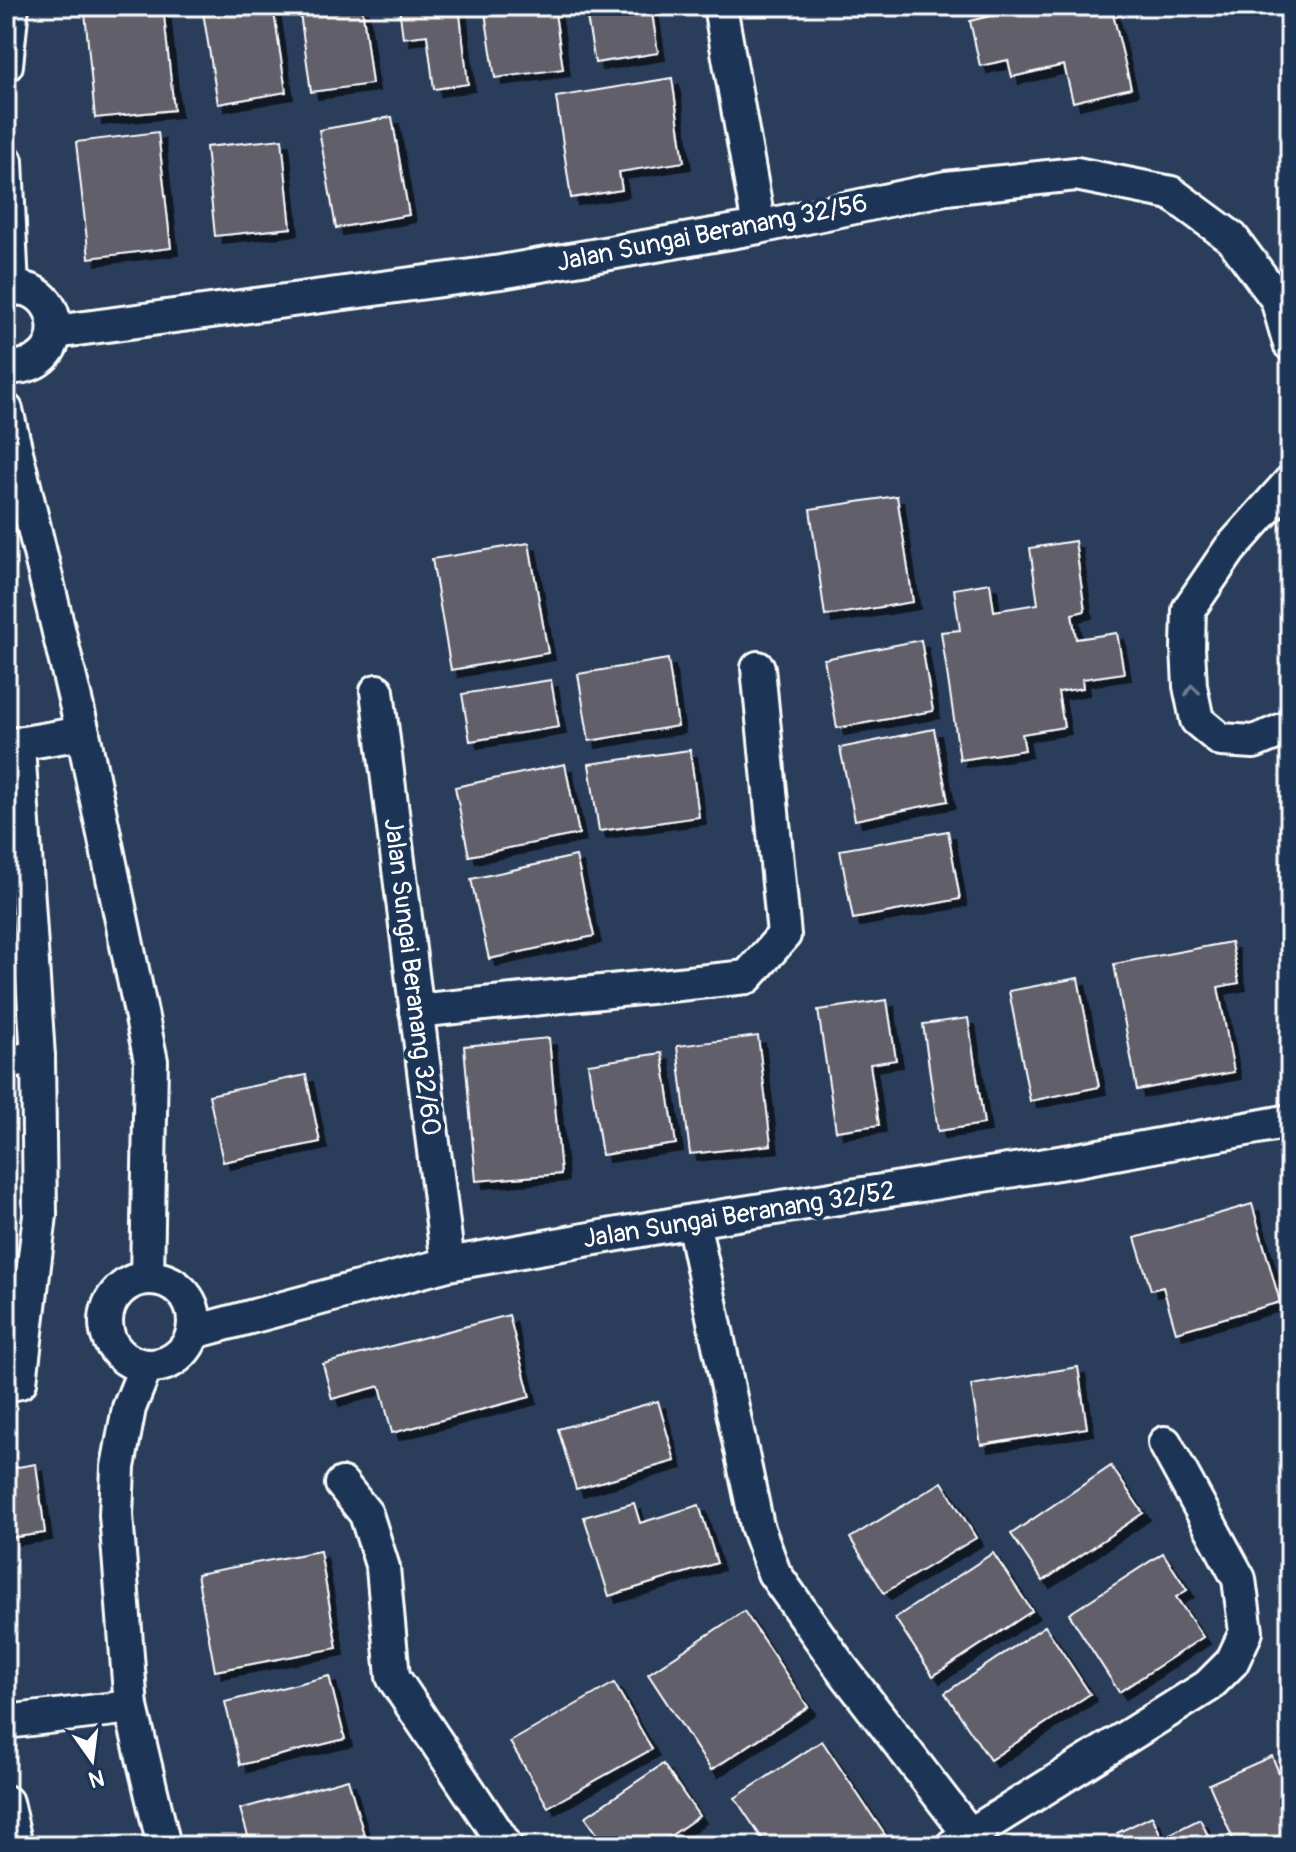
<svg xmlns="http://www.w3.org/2000/svg" width="1296" height="1852" font-family="Pangolin,sans-serif">
	<defs>
		<filter id="shadow"><feDropShadow dx="7" dy="7" stdDeviation="0" flood-color="#0009"/></filter>
	</defs>
	<rect width="100%" height="100%" fill="#2a3d5b"/>
	<filter id="ink" filterUnits="userSpaceOnUse"><feTurbulence type="fractalNoise" baseFrequency=".0125" numOctaves="2"/><feDisplacementMap in="SourceGraphic" scale="16" xChannelSelector="R" yChannelSelector="G"/><feConvolveMatrix kernelMatrix="1 2 1 2 8 2 1 2 1" color-interpolation-filters="sRGB"/></filter>
	<g filter="url(#ink)">
		<!-- building -->
		<g fill="#605e6b" stroke="#fff" stroke-width="2" filter="url(#shadow)">
			<polygon points="143,6 163,6 174,110 95,118 85,12"/>
			<polygon points="202,6 273,6 286,92 218,104"/>
			<polygon points="299,6 362,6 372,84 311,92"/>
			<polygon points="399,6 459,6 468,84 434,89 427,35 403,38"/>
			<polygon points="484,6 554,6 563,69 495,78"/>
			<polygon points="585,6 651,6 658,53 595,63"/>
			<polygon points="996,6 1111,6 1131,88 1073,102 1064,65 1012,77 1008,60 980,66 970,21 998,14"/>
			<polygon points="672,78 684,162 619,172 622,190 571,198 556,97"/>
			<polygon points="392,117 409,215 336,228 319,130"/>
			<polygon points="158,132 171,248 89,258 76,142"/>
			<polygon points="282,139 291,228 215,236 206,147"/>
			<polygon points="897,496 913,602 825,616 810,509"/>
			<polygon points="1075,541 1085,611 1072,614 1076,639 1117,633 1124,673 1082,679 1083,688 1058,692 1064,727 1022,734 1025,750 960,760 941,632 960,630 954,589 990,583 994,611 1038,604 1030,548"/>
			<polygon points="529,543 548,653 451,670 432,559"/>
			<polygon points="921,640 933,711 837,728 824,659"/>
			<polygon points="668,659 678,726 589,741 578,674"/>
			<polygon points="551,680 559,727 470,741 462,694"/>
			<polygon points="934,729 948,801 855,820 840,748"/>
			<polygon points="690,750 699,817 599,831 589,764"/>
			<polygon points="565,764 579,834 469,856 455,787"/>
			<polygon points="948,831 960,899 853,919 840,850"/>
			<polygon points="576,856 594,936 489,959 471,879"/>
			<polygon points="1231,942 1239,983 1218,987 1234,1072 1137,1090 1114,964"/>
			<polygon points="1078,978 1099,1087 1030,1101 1009,991"/>
			<polygon points="887,1000 896,1060 870,1064 879,1125 836,1131 818,1010"/>
			<polygon points="968,1018 984,1124 938,1131 923,1024"/>
			<polygon points="758,1036 771,1145 690,1154 677,1046"/>
			<polygon points="549,1038 561,1174 476,1181 464,1046"/>
			<polygon points="662,1053 676,1144 602,1155 588,1064"/>
			<polygon points="306,1075 320,1142 223,1162 209,1095"/>
			<polygon points="1252,1204 1280,1302 1176,1332 1163,1287 1151,1290 1135,1238"/>
			<polygon points="509,1315 530,1397 392,1433 380,1386 332,1399 323,1364"/>
			<polygon points="1078,1367 1087,1428 981,1445 971,1385"/>
			<polygon points="658,1401 675,1461 576,1489 558,1429"/>
			<polygon points="36,1464 45,1533 9,1538 6,1514 6,1469"/>
			<polygon points="1111,1466 1143,1513 1043,1581 1011,1534"/>
			<polygon points="942,1482 976,1538 884,1593 850,1538"/>
			<polygon points="634,1503 640,1523 699,1505 717,1563 609,1596 584,1517"/>
			<polygon points="320,1551 337,1648 215,1671 197,1574"/>
			<polygon points="993,1553 1032,1611 933,1676 895,1618"/>
			<polygon points="1163,1553 1187,1590 1176,1597 1203,1637 1119,1692 1069,1614"/>
			<polygon points="744,1611 808,1707 711,1770 648,1674"/>
			<polygon points="1045,1626 1090,1694 990,1760 945,1693"/>
			<polygon points="329,1676 345,1739 240,1765 225,1702"/>
			<polygon points="614,1683 652,1749 548,1807 510,1742"/>
			<polygon points="822,1741 885,1835 868,1846 767,1846 735,1798"/>
			<polygon points="1272,1756 1290,1799 1290,1846 1236,1846 1209,1784"/>
			<polygon points="663,1764 699,1816 656,1846 606,1846 585,1817"/>
			<polygon points="348,1779 366,1842 350,1846 251,1846 240,1809"/>
			<polygon points="1152,1816 1162,1838 1200,1819 1213,1846 1124,1846 1117,1833"/>
			<polygon points="1088,1837 1093,1846 1071,1846"/>
		</g>
		<g fill="none" stroke-linecap="round" stroke-linejoin="round">
			<!-- street casing -->
			<g stroke="#fff" stroke-width="38">
				<g id="street">
					<polyline points="720,6 759,227"/>
					<polyline points="6,65 12,6"/>
					<polyline points="6,161 12,288"/>
					<path d="M6,290c58,-14 71,82 0,77"/>
					<polyline points="55,332 501,272 759,227 946,188 1076,174 1171,193 1232,238 1277,299 1290,344"/>
					<polyline points="6,410 83,733 151,1061 147,1278"/>
					<polyline points="1290,482 1230,549 1189,609 1188,648 1190,686 1197,720 1221,740 1254,742 1290,727"/>
					<polyline points="377,691 448,1264"/>
					<polyline points="6,746 83,733"/>
					<polyline points="416,1011 747,977 784,935 758,668"/>
					<polyline points="6,1063 38,1057"/>
					<polyline points="693,1221 757,1526 774,1573 840,1666 969,1834"/>
					<circle cx="150" cy="1322" r="44"/>
					<polyline points="194,1332 448,1264 693,1221 1077,1160 1290,1121"/>
					<polyline points="146,1366 129,1408 118,1467 116,1515 131,1707 164,1846"/>
					<polyline points="6,1385 20,1382 40,1215 38,1057 18,745"/>
					<polyline points="342,1484 366,1514 383,1568 393,1677 506,1846"/>
					<polyline points="6,1722 131,1707"/>
					<polyline points="6,1802 16,1846"/>
					<polyline points="952,1846 1208,1686 1232,1662 1246,1632 1239,1579 1165,1443"/>
				</g>
			</g>
			<!-- street -->
			<use href="#street" stroke="#1d3557" stroke-width="32"/>
		</g>
		<!-- one-way arrows -->
		<defs><path id="oneway-chevron" d="M-2-3.5L2.5 0L-2 3.5" fill="none" stroke-width="1.6" stroke-linecap="round" stroke-linejoin="round" transform="scale(2)"/></defs>
		<use stroke="#6c7c92" href="#oneway-chevron" transform="translate(1192 690) rotate(-98)"/>
	</g>
	<g text-anchor="middle" dominant-baseline="central" stroke-width="8" stroke-linejoin="round" paint-order="stroke">
		<!-- street labels -->
		<g font-size="26" fill="#fff" stroke="#1d3557">
			<text transform="translate(712 233) rotate(-11)">Jalan Sungai Beranang 32/56</text>
			<text transform="translate(412 977) rotate(83)">Jalan Sungai Beranang 32/60</text>
			<text transform="translate(739 1215) rotate(-9)">Jalan Sungai Beranang 32/52</text>
		</g>
	</g>
	<!-- margin -->
	<rect width="1296" height="1852" fill="none" stroke="#1d3557" stroke-width="32"/>
	<rect x="16" y="16" width="1264" height="1820" fill="none" stroke="#fff" stroke-width="3" filter="url(#ink)"/>
	<!-- north arrow -->
	<g transform="translate(92 1760) rotate(166)" stroke="#1d3557" stroke-width="6" paint-order="stroke">
	<path d="M0-6L14 30L0 20L-14 30Z" fill="#ffffff"/>
	<text y="-12" font-size="22" font-weight="bold" text-anchor="middle" fill="#ffffff">N</text>
	</g>
</svg>
